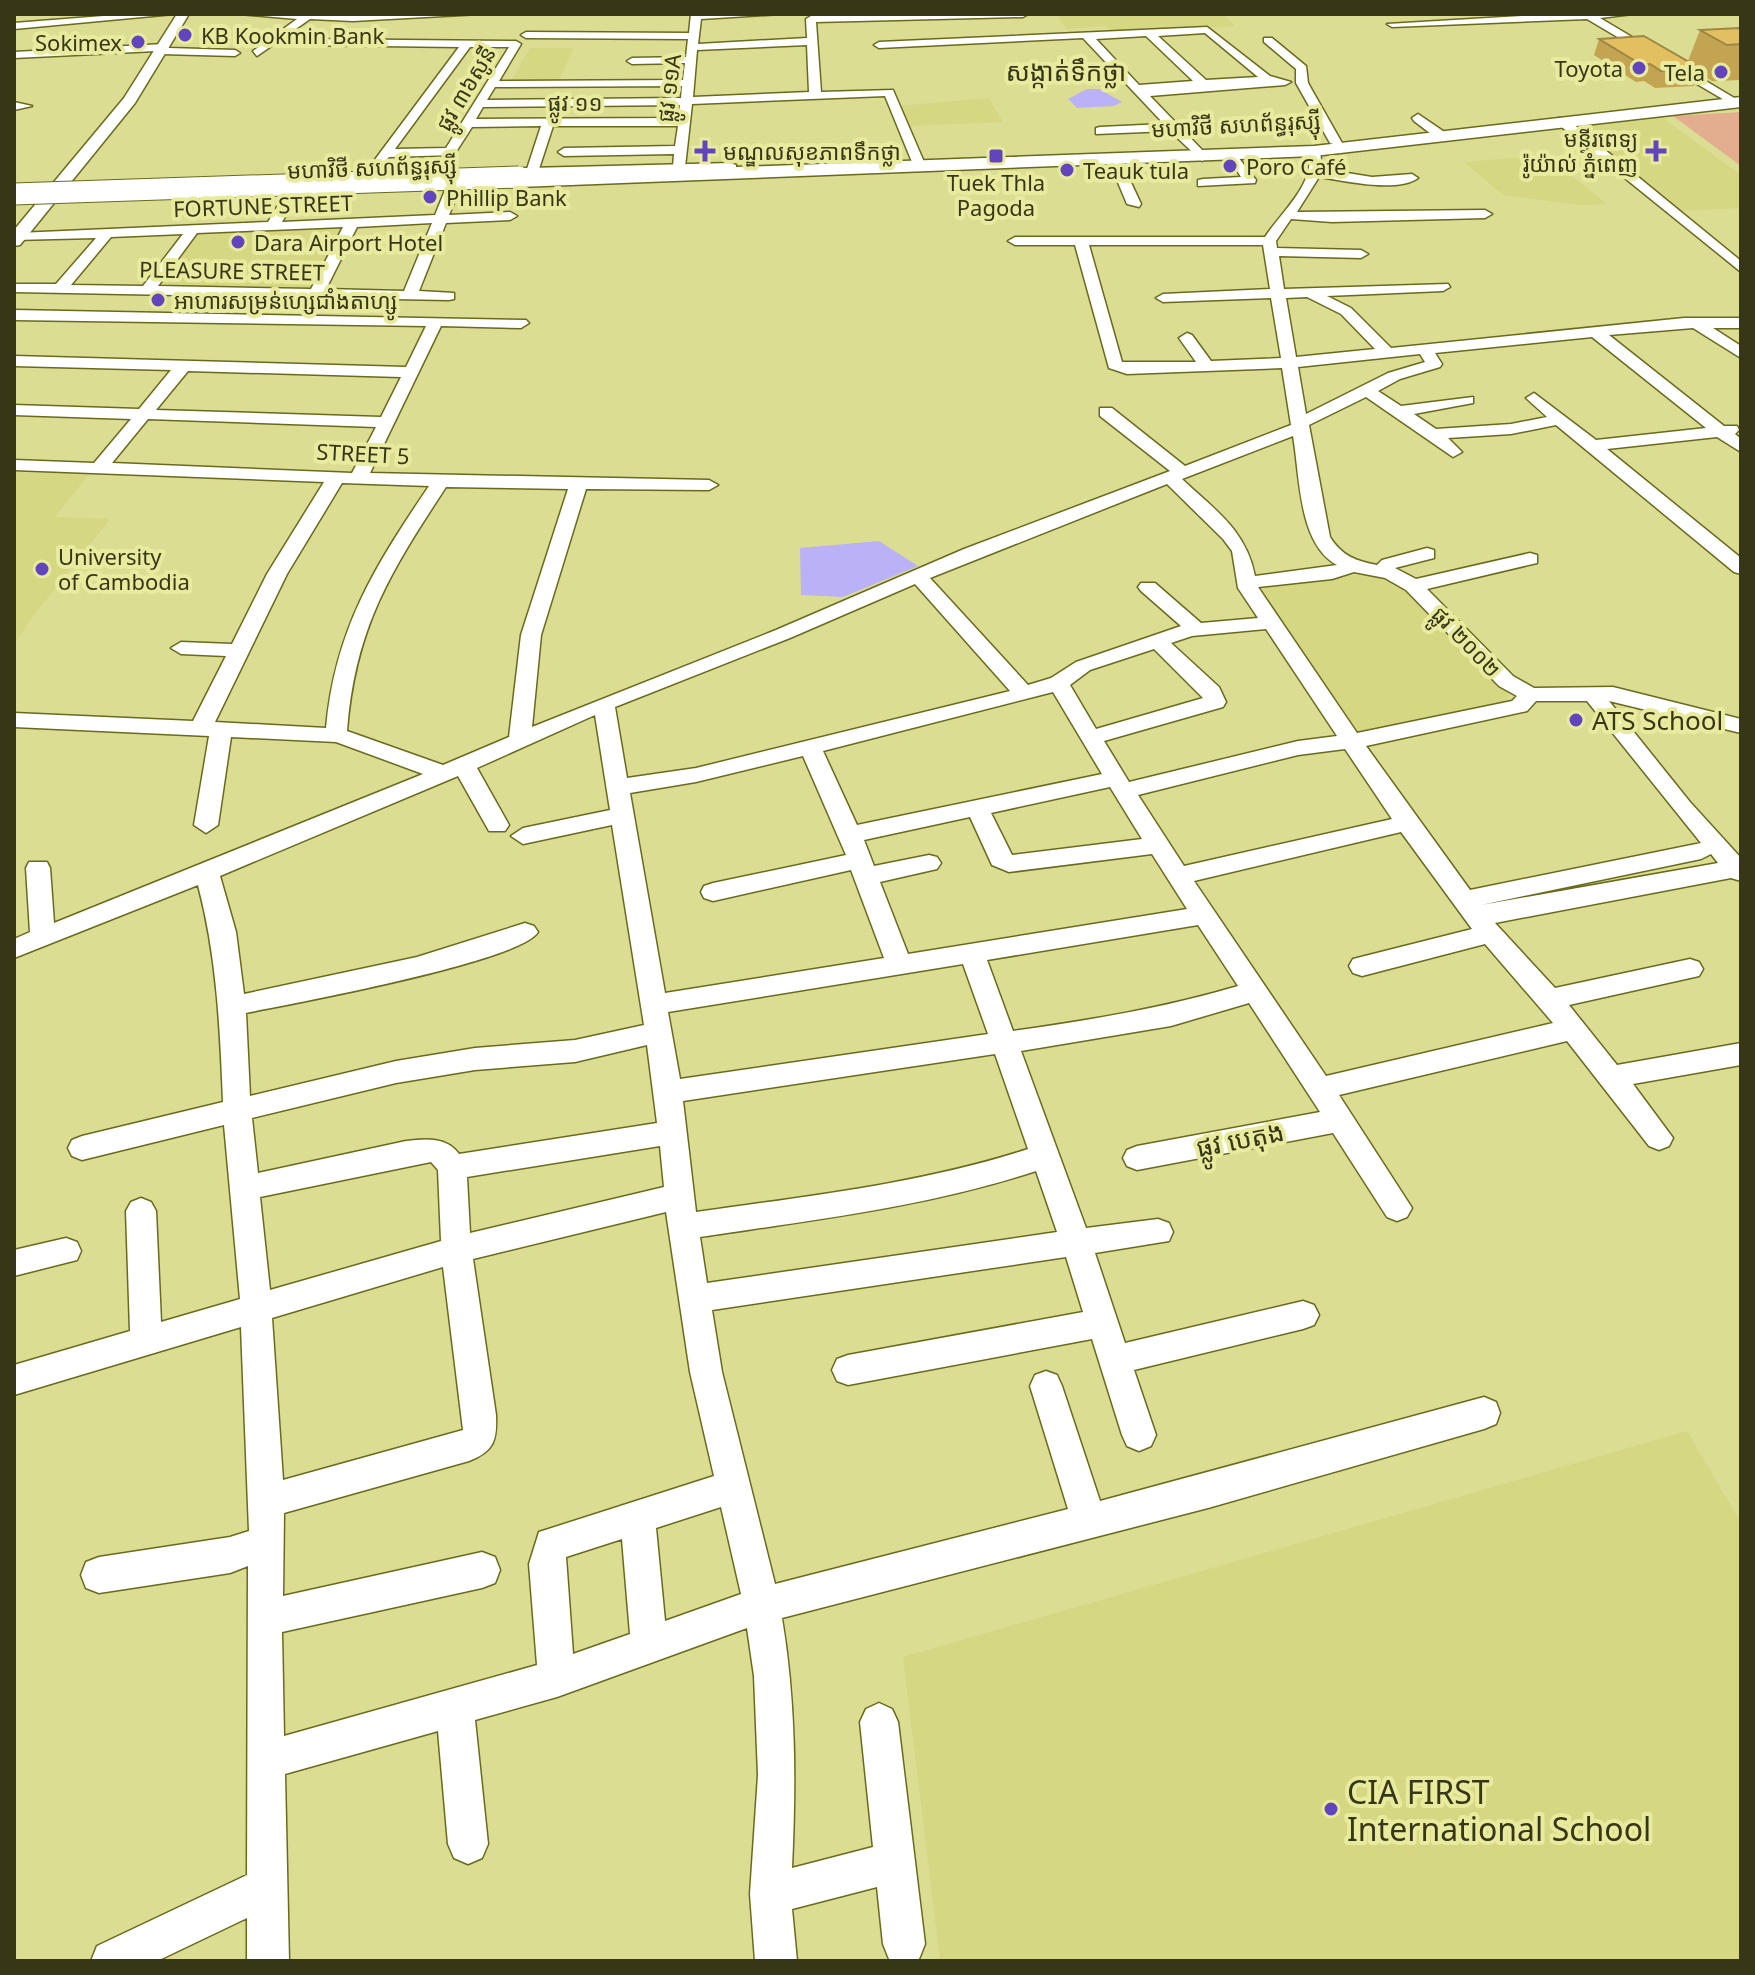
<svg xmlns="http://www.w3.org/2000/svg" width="1755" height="1975" font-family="Georgia,'Noto Sans Khmer',serif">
	<rect width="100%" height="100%" fill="#dbdd92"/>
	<!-- built -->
	<g fill="#d5d783">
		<polygon points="1057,14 1223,14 1235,26 1112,33 1106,26 1066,29"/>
		<polygon points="530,48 574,48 557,83 510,83"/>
		<polygon points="989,98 1003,122 906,126 898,106"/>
		<polygon points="1660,116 1741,175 1741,208 1680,211 1575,126"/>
		<polygon points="1538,156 1573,177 1607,204 1581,205 1503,195 1464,162"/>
		<polygon points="359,227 325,289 143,290 190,229"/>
		<polygon points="14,472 89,474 55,517 110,519 30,620 14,645"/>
		<polygon points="1379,572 1396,579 1509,694 1505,702 1366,732 1353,731 1257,590 1269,585"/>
		<polygon points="1687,1431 1741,1523 1741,1961 940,1961 903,1657"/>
	</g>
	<!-- green -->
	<polygon fill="#e3ad8f" points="1741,112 1741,166 1673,116"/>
	<!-- water -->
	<g fill="#bab1f6">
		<polygon points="1087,89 1099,89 1122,102 1114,106 1077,108 1068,99"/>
		<polygon points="879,541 918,566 843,597 801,595 800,548"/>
	</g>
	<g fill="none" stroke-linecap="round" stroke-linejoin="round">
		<!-- minor casing -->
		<g stroke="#6a6a1d" stroke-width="3">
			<g id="minor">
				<polygon points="129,14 174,14 14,29 14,23"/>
				<polygon points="240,14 480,14 353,21 310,19 257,56 253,51 297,19"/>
				<path d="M691,14h90l-80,5 -3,25 109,-6 -1,-19 5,-3 217,-2 -5,3 -207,5 5,70 72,-2 31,72 -6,4 -6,-4 -27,-66 -193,8 -7,63 -6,4 -6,-4 1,-13 -110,2 -6,-4 6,-4 111,-2 3,-20h-125l-15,46 -6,4 -6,-4 15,-46 -69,1 -18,28 -65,2 -21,24 -6,-4 97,-130 -161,-2 -5,-3 5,-3 218,2 5,3 -22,37 184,-1 2,-17 -53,1 -5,-3 5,-3 54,-1 2,-18 -162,-1 -5,-3 5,-3 163,1zM807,45l2,47 -116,5 4,-47zM470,47h39l-63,101 -51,1zM682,86l-1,12 -194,2 8,-13zM680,105l-2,13 -202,1 7,-12z"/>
				<polygon points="1555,14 1633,14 1600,18 1741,102 1731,104 1587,19 1392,27 1387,24"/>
				<path d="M1207,27l63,49 21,6 -6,3 -135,11 56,58 2,3 -6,4 -32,-30 -74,3v-6l4,-1 64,-3 -81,-86 -204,10 -5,-3 5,-3zM1205,33l53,44 -52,3 -48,-44zM1146,36l47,45 -54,4 -43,-46z"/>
				<polygon points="1264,38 1272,38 1306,66 1308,83 1342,143 1340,146 1330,143 1296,83 1296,69 1264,42"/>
				<polygon points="164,44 169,48 235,50 240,53 235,56 161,54 156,51 14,58 14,52"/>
				<polygon points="14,102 32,106 14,110"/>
				<polygon points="1418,114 1443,131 1443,137 1435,137 1414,121 1412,118"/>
				<polygon points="1558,118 1566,118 1741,261 1741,272 1558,124"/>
				<path d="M1314,147l6,4 2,18 50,8 40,-3 6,4c-21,15 -73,3 -99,-1l-22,35 188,-2 7,4 -7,4 -153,4 -41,-3 -15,22 1,7 84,2 7,4 -7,4 -82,-2 5,33 164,-5 2,3 -7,4 -116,5 24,12 40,40 293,-30h57v10h-28l28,18v12l-48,-30 -84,7 115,91h13l2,4 -4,4 6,5v13l-24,-15 -110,12 134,109v16l-7,-2 -178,-147 -45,9 -63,4 14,14 -9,5 -87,-60 -57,28 21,112c12,19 26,24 47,28l5,-5 45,-12 7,2v8l-39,10 21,11 114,-26 7,2v8l-110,26 86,87 21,12 79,-1 128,32v14l-132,-32 81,101 51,56v23l-10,-3 -236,45 60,65 135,-29 9,3 4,7 -4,7 -130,29 48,60 124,-22v22l-108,19 40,54 -4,8 -10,4 -10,-4 -82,-105 -228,54 73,113 -5,9 -10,4 -10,-4 -54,-84 -196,37 -10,-4 -4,-8 4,-8 10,-4 183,-34 -71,-109 -78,23 -150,25 65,177 72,-9 11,4 4,9 -4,9 -74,12 30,90 178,-42 11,4 5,10 -5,10 -11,4 -169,41 22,65 -5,11 -12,5 -12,-5 -5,-11 -30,-96 -244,46 -11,-4 -5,-11 5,-11 11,-4 235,-43 -17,-55 -354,53 10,62 53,212 293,-75 -38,-123 5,-11 11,-4 11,4 5,11 38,115 384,-104 12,5 4,11 -4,11 -12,5 -276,79 -426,110c14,84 14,165 10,250l81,-21 -13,-125 6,-13 13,-6 13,6 6,13 27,222 -6,15h-30l-6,-15 -6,-57 -85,22 5,52h-42l-5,-67 8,-119 -4,-99 -7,-48 -190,69 -82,23 13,124 -6,14 -14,6 -14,-6 -6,-14 -10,-113 -153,43 4,187h-42v-43l-90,43h-66l6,-15 150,-71 1,-309 -18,7 -131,20 -13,-5 -5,-13 5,-13 13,-5 131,-20 19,-6 -8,-204 -227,68v-30l116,-34 -4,-120 5,-9 10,-4 10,4 5,9 5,111 79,-23 -16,-174 -142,35 -10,-4 -4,-8 4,-8 10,-4 141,-34c-3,-74 -6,-145 -25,-217l-184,73v-19l16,-7 -4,-64 3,-6h18l3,6 4,55 369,-149 -87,-32 -105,-5 -13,88 -12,8 -12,-8 15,-89 -195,-9v-14l179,8 33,-65 -45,-2 -10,-6 10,-6 51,2 35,-70 57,-92 -310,-12v-10l80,3 37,-44 -117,-4v-10l125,4 32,-39 -157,-4v-10l392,11 20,-41 -412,-6v-10l512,10 3,3 -8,5 -80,-2 -71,147 339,7 9,5 -9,5 -123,-1 -45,146 -9,92 244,-97 188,-81 206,-78 -70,-55v-8h12l73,58 106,-41 -9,-57 -155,6 -18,-6 -34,-123h-60l-7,-4 7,-4h250c16,-25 52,-54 43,-86zM1089,245h174l7,44 -107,5 -7,4 7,4 108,-4 10,60 -70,3 -19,-26 -5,-2 -8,5 17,24h-74zM1307,297l34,17 34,35 -79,8 -10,-59zM1592,337l114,91 -110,12 -62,-47 -8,5 21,19 -36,7 -75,5 -22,-15 59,-11v-6l-72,9 -23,-15 22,-12 40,-12 2,-3 -7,-11zM1420,354l5,8 -37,11 -82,41 -8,-47zM188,371l213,6 -20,40 -225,-7zM148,419l228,8 -24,46 -240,-10zM1293,436c7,40 5,108 44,129l-82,11c-9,-46 -40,-66 -73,-97zM342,483l87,3c-54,80 -94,143 -103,242l-111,-6 72,-148zM1167,484l56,55 9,12 6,37 20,30 -57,5 -46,-40h-14l-3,4 3,4 40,35 -105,36 -25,16 -23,7 -98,-107zM446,487l122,2 -47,146 -12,102 -66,28 -96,-34c8,-104 44,-160 99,-244zM1354,572l31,6 21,12 93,96 18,10 -5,5 -155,32 -99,-146 74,-8zM915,584l95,107 -314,77 -69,10 -12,-71 175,-69zM1266,629l71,107 -39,5 -169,41 -25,-41 119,-34 3,-5 -7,-15 -48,-44 21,-7zM1154,649l49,49 -107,31 -26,-44 20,-15zM1053,692l49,82 -245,51 -34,-74zM1536,701h51l114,142 -231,47 -104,-144 161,-35zM595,715l15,95 -87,18 -12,8 12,8 89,-19 32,200 -69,15 -100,8 -79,13 -146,35 -4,-83c44,-9 274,-51 292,-81l-4,-6 -9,-3 -108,34 -173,37 -8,-62 -16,-56 238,-100 31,55h16l4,-6 -32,-57zM1345,749l47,70 -208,47 -46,-71 160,-40zM803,756l43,99 -133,28 -9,3 -3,6 3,6 9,3 138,-31 33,88 -219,35 -35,-200 66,-11zM1110,787l32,52 -130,16 -21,-42zM970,817l22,48 17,7 143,-18 35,55 -279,45 -28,-72 57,-13 4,-6 -4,-6 -8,-2 -55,11 -10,-26zM1401,832l71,97 -119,30 -4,7 4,7 9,3 123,-32 68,79 -227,53 -132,-195zM1711,854l7,9 -237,42 220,-46zM1198,925l40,61c-74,22 -148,34 -225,45l-26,-71zM963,964l25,70 -308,45 -12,-67zM647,1045l10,78 -198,31c-13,-18 -34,-15 -53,-13l-148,32 -6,-55 144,-35 79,-13 100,-8zM995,1054l33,95c-108,35 -220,47 -332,63l-13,-111zM660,1146l4,41 -194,46 -3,-56zM431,1162l7,8 3,71 -171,49 -10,-93zM1036,1171l21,61 -350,51 -7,-46c113,-17 226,-30 336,-66zM666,1212l24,160 24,104 -175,56 -10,32 8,101 -253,71 -2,-104 200,-44 13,-5 5,-13 -5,-13 -13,-5 -199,44 1,-83 185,-52c25,-10 28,-20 27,-46l-23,-156zM443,1267l20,163 -180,50 -11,-162zM721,1507l20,87 -76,27 -9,-93zM622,1539l8,95 -57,20 -7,-97z"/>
				<polygon points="1234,152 1256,180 1255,183 1198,186 1198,180 1203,179 1241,177 1228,156"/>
				<polygon points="1115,157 1121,161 1141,204 1139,207 1127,204 1109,161"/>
				<path d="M453,184l7,4 -11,27 61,-3 7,4 -7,4 -64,3 -27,68 35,2v6l-5,1 -435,-8v-8h42l40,-46 -82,2v-6l4,-1 250,-11 19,-32 5,-1 7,4 -17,29 153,-7 11,-27zM432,223l-28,68 -78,-2 31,-62zM343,227l-32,62 -153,-3 39,-53zM183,234l-40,52 -72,-1 40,-48z"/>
				<polygon points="66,1238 77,1242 81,1251 77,1260 14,1276 14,1250"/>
			</g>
		</g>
		<!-- major casing -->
		<g stroke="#6a6a1d" stroke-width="3">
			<g id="major">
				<polygon points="177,14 189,14 135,103 20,245 14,246 14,230 124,98"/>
				<polygon points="730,163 736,165 736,171 485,179 477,174 485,169"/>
			</g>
		</g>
		<!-- highway casing -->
		<g stroke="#6a6a1d" stroke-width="3">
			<polygon id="highway" points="1741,97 1741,107 1314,156 519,187 510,181 519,175 1314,146"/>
		</g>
		<!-- minor -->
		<use href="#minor" fill="#fff" fill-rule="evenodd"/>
		<!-- major -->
		<use href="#major" fill="#fff" fill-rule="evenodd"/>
		<!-- highway -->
		<use href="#highway" fill="#fff" fill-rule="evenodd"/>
		<!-- highway-bridge casing -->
		<g stroke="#6a6a1d" stroke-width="23" stroke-linecap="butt">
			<polyline id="highway-bridge" points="14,194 519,177"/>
		</g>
		<!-- highway-bridge -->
		<use href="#highway-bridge" stroke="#fff" stroke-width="21"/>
	</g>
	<!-- wall -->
	<polygon fill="#c2a453" points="1741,29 1741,80 1712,81 1699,73 1694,86 1655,88 1644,81 1636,82 1594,55 1599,39 1688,61 1700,30"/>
	<!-- building -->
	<g fill="#e2bf60" stroke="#9e8643" stroke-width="2">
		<polygon points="1739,28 1741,29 1741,44 1727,45 1700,30"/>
		<polygon points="1644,36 1701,69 1661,71 1650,64 1642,65 1599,39"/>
	</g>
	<!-- markers -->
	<g fill="#6244bd" stroke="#e8eb9e" stroke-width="3">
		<circle cx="185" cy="35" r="8"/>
		<circle cx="138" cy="42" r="8"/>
		<circle cx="1639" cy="68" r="8"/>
		<circle cx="1721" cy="72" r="8"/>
		<path d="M701 139h8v8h8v8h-8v8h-8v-8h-8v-8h8z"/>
		<path d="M1652 139h8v8h8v8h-8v8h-8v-8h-8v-8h8z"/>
		<rect x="988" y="148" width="16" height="16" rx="4"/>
		<circle cx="1230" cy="166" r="8"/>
		<circle cx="1067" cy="170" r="8"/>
		<circle cx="430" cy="197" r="8"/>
		<circle cx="238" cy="242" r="8"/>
		<circle cx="158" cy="300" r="8"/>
		<circle cx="42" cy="569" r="8"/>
		<circle cx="1576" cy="720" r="8"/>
		<circle cx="1331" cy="1809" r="8"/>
	</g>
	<g text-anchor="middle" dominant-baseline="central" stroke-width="8" stroke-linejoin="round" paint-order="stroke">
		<!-- far-poi labels -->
		<g font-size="22" fill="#373718" stroke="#e8eb9e" text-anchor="start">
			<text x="201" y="35">KB Kookmin Bank</text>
			<text x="122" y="42" text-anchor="end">Sokimex</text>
			<text x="1623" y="68" text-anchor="end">Toyota</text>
			<text x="1705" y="72" text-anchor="end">Tela</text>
			<text x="1638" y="138" text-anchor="end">មន្ទីរពេទ្យ<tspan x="1638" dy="25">រ៉ូយ៉ាល់ ភ្នំពេញ</tspan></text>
			<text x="723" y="151">មណ្ឌលសុខភាពទឹកថ្លា</text>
			<text x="1246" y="166">Poro Café</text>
			<text x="1083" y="170">Teauk tula</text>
			<text x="996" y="182" text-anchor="middle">Tuek Thla<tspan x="996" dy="25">Pagoda</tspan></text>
			<text x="446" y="197">Phillip Bank</text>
			<text x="254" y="242">Dara Airport Hotel</text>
			<text x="174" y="300">អាហារសម្រន់ហ្សេជាំងតាហ្សូ</text>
			<text x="58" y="556">University<tspan x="58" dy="25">of Cambodia</tspan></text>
		</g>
		<!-- far-street labels -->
		<g font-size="22" fill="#373718" stroke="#e8eb9e">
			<text transform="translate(465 88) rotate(-59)">ផ្លូវ ៣៦សូនី</text>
			<text transform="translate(668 88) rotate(-83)">ផ្លូវ ១១A</text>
			<text x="575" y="102">ផ្លូវ ១១</text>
			<text transform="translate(1236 124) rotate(-3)">មហាវិថី សហព័ន្ធរុស្ស៊ី</text>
			<text transform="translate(372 167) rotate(-2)">មហាវិថី សហព័ន្ធរុស្ស៊ី</text>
			<text transform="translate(263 205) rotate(-2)">FORTUNE STREET</text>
			<text transform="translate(232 270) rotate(1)">PLEASURE STREET</text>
			<text transform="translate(363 453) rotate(3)">STREET 5</text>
			<text transform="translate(1467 641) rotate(46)">ផ្លូវ ២០០២</text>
		</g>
		<!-- far-quarter labels -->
		<g font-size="26" fill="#373718" stroke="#e8eb9e">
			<text x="1066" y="71">សង្កាត់ទឹកថ្លា</text>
		</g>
		<!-- poi labels -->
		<g font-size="26" fill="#373718" stroke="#e8eb9e" text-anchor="start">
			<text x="1592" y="720">ATS School</text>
		</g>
		<!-- street labels -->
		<g font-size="26" fill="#373718" stroke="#e8eb9e">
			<text transform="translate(1240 1139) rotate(-11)">ផ្លូវ បេតុង</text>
		</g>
		<!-- near-poi labels -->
		<g font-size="32" fill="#373718" stroke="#e8eb9e" text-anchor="start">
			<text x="1347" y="1791">CIA FIRST<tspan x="1347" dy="37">International School</tspan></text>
		</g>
	</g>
	<!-- border -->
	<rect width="1755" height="1975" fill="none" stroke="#373718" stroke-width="32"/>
</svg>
